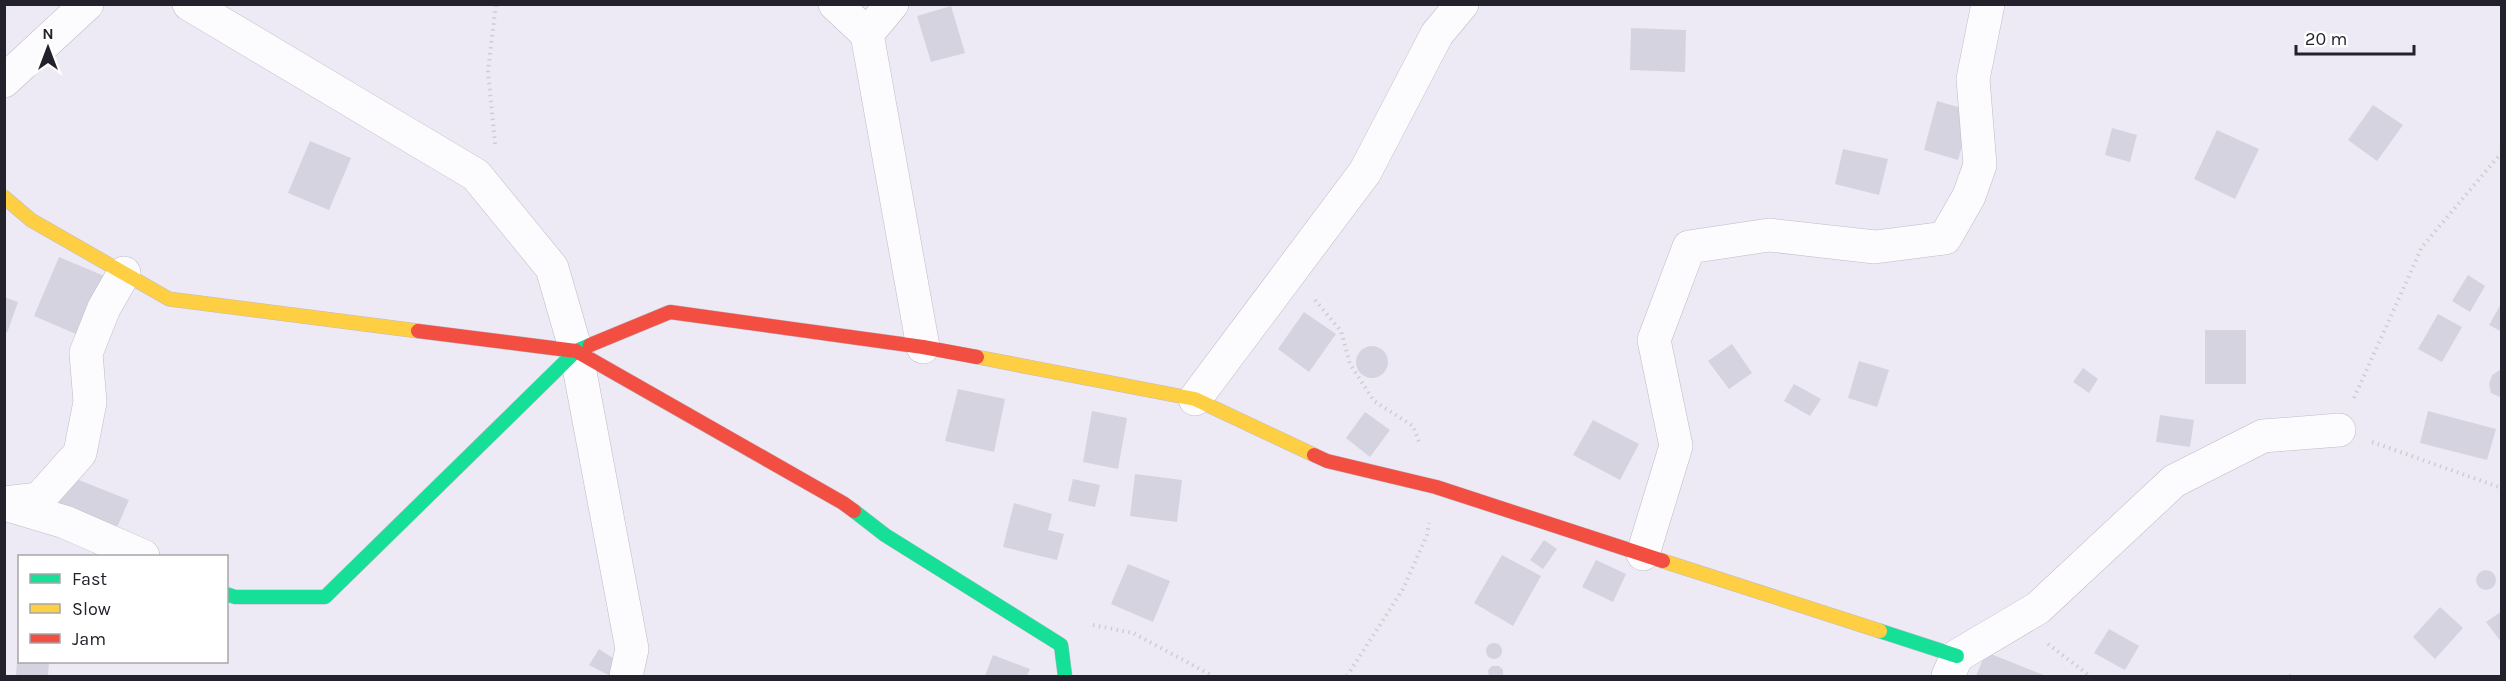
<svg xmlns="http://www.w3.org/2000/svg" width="2506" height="681" font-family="Karla,sans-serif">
	<rect width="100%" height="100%" fill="#edeaf6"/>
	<!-- building -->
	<g fill="#d6d3e1">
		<polygon points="951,6 965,53 931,62 917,16"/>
		<polygon points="1631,28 1686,30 1685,72 1630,70"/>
		<polygon points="1937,101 1972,111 1958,160 1924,150"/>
		<polygon points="2373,105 2403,125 2377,161 2348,140"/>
		<polygon points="2112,128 2137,135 2130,162 2105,155"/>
		<polygon points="2217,130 2259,149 2235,199 2194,179"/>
		<polygon points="310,141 351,158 329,210 288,193"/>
		<polygon points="1843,149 1888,159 1879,195 1835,184"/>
		<polygon points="59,257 109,278 83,337 34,316"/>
		<polygon points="2468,275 2485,286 2470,312 2452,301"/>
		<polygon points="4,297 18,302 7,333 4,332"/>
		<polygon points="2502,302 2502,332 2489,325"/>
		<polygon points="1304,312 1336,334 1309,372 1278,349"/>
		<polygon points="2438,314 2462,327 2442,362 2418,349"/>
		<rect x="2205" y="330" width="41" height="54"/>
		<polygon points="1732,344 1752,373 1729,389 1708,361"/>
		<circle cx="1372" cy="362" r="16"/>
		<polygon points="1859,361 1889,370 1877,407 1848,398"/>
		<polygon points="2083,368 2098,379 2089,393 2073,382"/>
		<polygon points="2500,370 2502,370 2502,398 2491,393 2489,384 2492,375"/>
		<polygon points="1794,384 1821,399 1810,416 1784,401"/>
		<polygon points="958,389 1005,399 994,452 945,441"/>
		<polygon points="1092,411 1127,418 1118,469 1083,462"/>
		<polygon points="2428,411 2496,429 2487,460 2420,443"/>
		<polygon points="1365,412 1390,430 1370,457 1346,438"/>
		<polygon points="2160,415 2194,420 2190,447 2156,442"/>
		<polygon points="1593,420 1639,444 1620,480 1573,455"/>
		<polygon points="1135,474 1182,480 1177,522 1130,516"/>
		<polygon points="69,476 129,500 114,534 54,509"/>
		<polygon points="1073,479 1100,485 1095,507 1068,501"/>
		<polygon points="1014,503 1052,514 1048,530 1064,534 1057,560 1003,547"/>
		<polygon points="1544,540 1557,549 1543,569 1530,560"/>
		<polygon points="1502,555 1541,576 1513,626 1474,603"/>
		<polygon points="1596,560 1626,574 1613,602 1582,587"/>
		<polygon points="1128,564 1170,581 1153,622 1111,604"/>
		<circle cx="2486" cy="580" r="10"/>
		<polygon points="2440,607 2463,628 2435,659 2413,637"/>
		<polygon points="2502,611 2502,643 2486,622"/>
		<polygon points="2109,629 2139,646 2125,670 2094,653"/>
		<circle cx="1494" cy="651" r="8"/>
		<polygon points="18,646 20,646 20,662 49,662 48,676 16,676"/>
		<polygon points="599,649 619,662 610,676 589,665"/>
		<polygon points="1986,652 2046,676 1976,676"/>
		<polygon points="993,655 1030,669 1027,676 985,676"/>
		<polygon points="1492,666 1499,666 1503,670 1503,676 1489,676 1488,670"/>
	</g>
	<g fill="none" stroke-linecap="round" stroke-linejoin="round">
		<!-- street casing -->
		<g stroke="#bebbc6" stroke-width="34">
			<g id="street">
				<polyline points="189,4 476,175 552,268 576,351 632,649 626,676"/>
				<polyline points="835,4 867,34"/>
				<polyline points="892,4 867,34 923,347"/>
				<polyline points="4,81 87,4"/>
				<polyline points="1195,399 1365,172 1437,34 1462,4"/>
				<polyline points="4,503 39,499 80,453 90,402 86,353 104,308 124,273"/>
				<polyline points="11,506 65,522 143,556"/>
				<polyline points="1643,554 1676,446 1654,340 1689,247 1769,235 1875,247 1945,238 1969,196 1980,165 1973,79 1988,4"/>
				<polyline points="1948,676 1957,656 2038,608 2174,481 2263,436 2339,430"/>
			</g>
		</g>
		<!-- fast casing -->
		<g stroke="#bebbc6" stroke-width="15">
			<g id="fast">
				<polyline points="854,511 885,535 1061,645 1065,676"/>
				<polyline points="226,594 235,597 325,597 576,351 590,345"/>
				<polyline points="1880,631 1957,656"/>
			</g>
		</g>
		<!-- slow casing -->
		<g stroke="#bebbc6" stroke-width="15">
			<g id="slow">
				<polyline points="4,197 31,220 169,299 418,331"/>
				<polyline points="977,357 1195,399 1314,455"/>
				<polyline points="1663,561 1880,631"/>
			</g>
		</g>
		<!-- jam casing -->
		<g stroke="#bebbc6" stroke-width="15">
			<g id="jam">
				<polyline points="418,331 576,351 843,503 854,511"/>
				<polyline points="590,345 670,312 923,347 977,357"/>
				<polyline points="1314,455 1327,461 1436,487 1663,561"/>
			</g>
		</g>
		<!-- path -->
		<g stroke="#cfcdd2" stroke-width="4" stroke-dasharray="1.5 4.5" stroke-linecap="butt">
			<polyline points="495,144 488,71 496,4"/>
			<polyline points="1315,300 1341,331 1350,364 1374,401 1413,426 1420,444"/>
			<polyline points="2354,398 2422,247 2502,152"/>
			<polyline points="2372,442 2502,488"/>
			<polyline points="1093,625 1133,633 1213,676"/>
			<polyline points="2048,644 2090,676"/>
			<polyline points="1347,676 1403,589 1427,535 1429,523"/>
			<polyline points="2289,676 2294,676"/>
		</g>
		<!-- street -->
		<use href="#street" stroke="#fcfcfe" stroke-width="33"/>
		<!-- fast -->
		<use href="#fast" stroke="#16e098" stroke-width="14"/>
		<!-- slow -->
		<use href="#slow" stroke="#ffcf43" stroke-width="14"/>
		<!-- jam -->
		<use href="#jam" stroke="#f24e42" stroke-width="14"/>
	</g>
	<!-- border -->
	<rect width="2506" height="681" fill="none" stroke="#23212b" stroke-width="12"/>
	<!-- legend -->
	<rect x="18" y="555" width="210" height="108" fill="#ffffff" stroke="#a7a6aa" stroke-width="1.5"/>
	<rect x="30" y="574" width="30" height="9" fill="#16e098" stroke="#a7a6aa" stroke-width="1.5"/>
	<text x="72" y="585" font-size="18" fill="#23212b">Fast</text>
	<rect x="30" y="604" width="30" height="9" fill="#ffcf43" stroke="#a7a6aa" stroke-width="1.5"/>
	<text x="72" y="615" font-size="18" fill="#23212b">Slow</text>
	<rect x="30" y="634" width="30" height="9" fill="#f24e42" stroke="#a7a6aa" stroke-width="1.5"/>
	<text x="72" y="645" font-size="18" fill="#23212b">Jam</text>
	<!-- north arrow -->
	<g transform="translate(48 48)" stroke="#ffffff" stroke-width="4.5" paint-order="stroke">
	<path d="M0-4.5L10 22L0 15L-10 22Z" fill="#23212b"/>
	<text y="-9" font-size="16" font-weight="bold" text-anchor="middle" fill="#23212b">N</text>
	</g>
	<!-- scale -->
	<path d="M2296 45v9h118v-9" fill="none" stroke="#23212b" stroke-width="3"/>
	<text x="2305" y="45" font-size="18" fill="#23212b" stroke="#ffffff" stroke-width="4.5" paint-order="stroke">20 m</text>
</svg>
